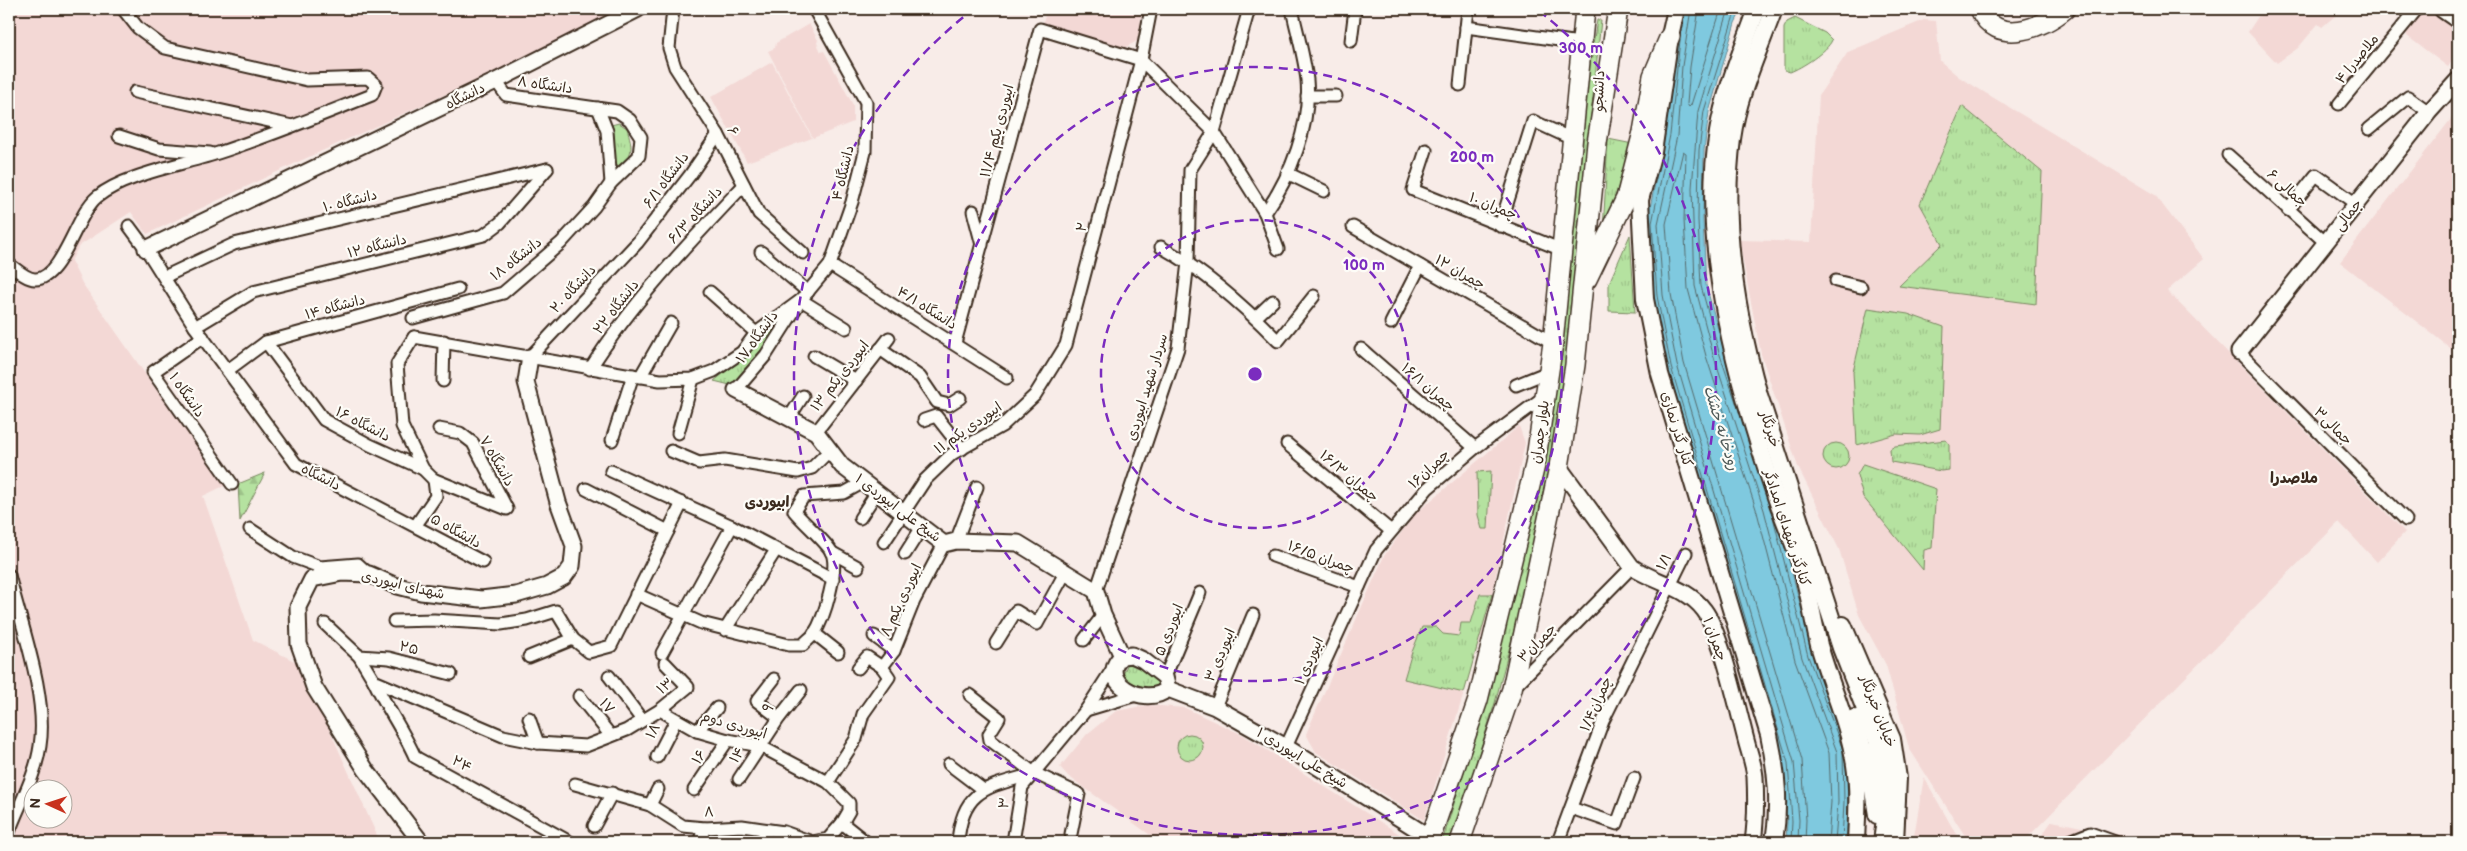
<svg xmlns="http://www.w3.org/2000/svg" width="2467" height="851" font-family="'Balsamiq Sans','Playpen Sans Arabic',sans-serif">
	<defs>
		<pattern id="grass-tufts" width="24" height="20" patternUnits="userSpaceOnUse" patternTransform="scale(1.25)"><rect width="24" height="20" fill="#b5e2a0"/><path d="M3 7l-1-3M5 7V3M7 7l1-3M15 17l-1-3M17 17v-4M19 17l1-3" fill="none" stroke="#9dc289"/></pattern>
		<pattern id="forest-firs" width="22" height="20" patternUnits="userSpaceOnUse" patternTransform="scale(1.25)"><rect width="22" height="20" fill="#b5e2a0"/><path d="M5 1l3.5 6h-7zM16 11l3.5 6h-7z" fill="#9dc289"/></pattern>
	</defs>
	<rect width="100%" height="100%" fill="#f8ece8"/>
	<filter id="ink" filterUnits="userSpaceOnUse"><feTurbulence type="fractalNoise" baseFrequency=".02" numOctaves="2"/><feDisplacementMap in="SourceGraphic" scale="10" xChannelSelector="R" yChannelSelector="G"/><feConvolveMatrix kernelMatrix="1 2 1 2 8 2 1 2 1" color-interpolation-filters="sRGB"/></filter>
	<g filter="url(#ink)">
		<!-- built -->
		<g fill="#f3d8d5" fill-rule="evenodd">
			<path d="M9,9h623l-332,152 -153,73 -16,-22 -52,34 -8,15 11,22 73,105 75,95 -27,13 50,144 47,24 80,178h-371zM32,788h30v30h-30z"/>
			<polygon points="1047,9 1145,9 1140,20 1142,21 1137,41 1124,48 1043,23"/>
			<polygon points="2263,9 2343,9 2322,27 2318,24 2298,48 2277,63 2248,32"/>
			<polygon points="2394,9 2458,9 2458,63 2452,61 2448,67 2407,36 2404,16"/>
			<polygon points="1924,20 1936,21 1940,61 1959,77 2155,195 2204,259 2167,291 2405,532 2377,562 2339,522 2023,842 1969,842 1909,748 1886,665 1859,615 1839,549 1798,467 1761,354 1739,240 1811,242 1819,95 1848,52"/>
			<polygon points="809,24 818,40 817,43 821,52 824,51 853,105 853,122 813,138 768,51 775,48 776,43"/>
			<polygon points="772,62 812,138 747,162 711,97"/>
			<polygon points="2458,110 2458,354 2340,262"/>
			<polygon points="1519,426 1525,443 1485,626 1424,820 1316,752 1306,734 1384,556 1415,514"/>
			<polygon points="1148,705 1185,708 1243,735 1401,835 1404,842 1160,842 1068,776 1060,767 1087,734 1116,711"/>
			<polygon points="1924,777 1952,827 1961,842 1913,842"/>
			<polygon points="2052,821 2126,836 2130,842 2037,842"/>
		</g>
		<!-- grass -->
		<g fill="url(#grass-tufts)" stroke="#78865f">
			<path d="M1795,18l30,15 7,7c-4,11 -31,28 -42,32l-6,-2v-42l3,-6z"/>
			<polygon points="1597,20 1601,20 1564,377 1547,484 1518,615 1495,703 1451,842 1442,842 1491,685 1546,450 1584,100"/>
			<polygon points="1962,106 2042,172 2036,304 1899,286 1942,244 1920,204"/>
			<path d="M619,123l8,5c5,18 8,28 -9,38l-4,-7 -3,-34z"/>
			<polygon points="1608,139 1633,144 1603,232"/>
			<polygon points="1630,235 1635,312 1609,311 1609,283"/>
			<polygon points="1868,308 1908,314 1944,327 1940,429 1920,435 1896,434 1857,445 1853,372"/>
			<polygon points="782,320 769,342 734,386 714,381 745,356"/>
			<polygon points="1946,440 1949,444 1949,470 1941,471 1891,462 1890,449 1895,446"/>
			<circle cx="1836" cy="456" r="13"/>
			<polygon points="1863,464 1936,489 1932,548 1924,550 1923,570 1863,497 1857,475"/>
			<polygon points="1491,471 1488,529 1482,529 1478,515 1477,472"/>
			<polygon points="1480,594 1492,594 1464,693 1404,679 1412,652 1422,627 1436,627 1443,634 1459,636 1461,623 1471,623"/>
			<polygon points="1134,663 1162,682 1163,686 1145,691 1126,683 1123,675 1127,665"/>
			<circle cx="1190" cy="747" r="13"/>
		</g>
		<!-- forest -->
		<polygon fill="url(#forest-firs)" stroke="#78865f" points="265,473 240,521 238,484"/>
		<!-- water -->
		<polygon fill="#7fc9df" stroke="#648992" points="1681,9 1742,9 1735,23 1709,112 1704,150 1703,220 1706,285 1724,351 1775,506 1813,654 1848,750 1849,803 1846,842 1786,842 1787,821 1783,764 1666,368 1652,297 1647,223 1665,134 1671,65"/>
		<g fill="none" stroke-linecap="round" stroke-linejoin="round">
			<!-- shore -->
			<g stroke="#566a6b" stroke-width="1">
				<polyline points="1691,9 1682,66 1677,136 1658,224 1663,295 1677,365 1794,762 1799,820 1798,842"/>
				<polyline points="1699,9 1690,67 1687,104 1689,107 1691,105 1721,9"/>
				<polyline points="1729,9 1698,111 1692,188 1695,286 1713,354 1764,510 1802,658 1837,752 1838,802 1835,842"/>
				<polyline points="1736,9 1704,111 1699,150 1698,220 1701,286 1719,352 1745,429"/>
				<polyline points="1680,40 1670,135 1652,223 1657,296 1671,367 1788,763 1792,821 1791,842"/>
				<polyline points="1772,513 1808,656 1843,750"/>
				<polyline points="1805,842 1806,820 1802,760 1684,363 1671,294 1666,224 1683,151 1686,153 1684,220 1688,289 1706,356 1757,512 1795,660 1829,753 1831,802 1828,842"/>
				<polyline points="1842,842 1844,802 1843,751"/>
			</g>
			<!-- minor casing -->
			<g stroke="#3b2a1e" stroke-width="15">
				<g id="minor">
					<polyline points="673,9 669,48 675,67 718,134 759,214 803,253"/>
					<polyline points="1466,27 1580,43"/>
					<polyline points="1351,41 1355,9"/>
					<polyline points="1460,85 1468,9"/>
					<polyline points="135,92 292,126"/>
					<polyline points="1307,96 1336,96"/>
					<polyline points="2339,104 2417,9"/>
					<polyline points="598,108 607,131 611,183"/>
					<polyline points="2369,129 2408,97 2429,112"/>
					<polyline points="119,136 159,149 210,153"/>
					<polyline points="1426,150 1413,190 1562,250"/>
					<polyline points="2228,155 2326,243"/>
					<polyline points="1287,173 1324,191"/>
					<polyline points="2288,210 2316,175 2356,204"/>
					<polyline points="973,211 982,245"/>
					<polyline points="1265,213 1278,249"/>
					<polyline points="129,226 146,249 195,327 296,464 483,562"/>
					<polyline points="1500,226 1533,121 1572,139"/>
					<polyline points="1353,227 1553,343"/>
					<path d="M1161,247c44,24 82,58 117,94l36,-45"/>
					<polyline points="761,252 808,292"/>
					<path d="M9,264c7,5 17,15 26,15 27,1 41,-65 62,-82 26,-22 88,-33 121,-44 52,-17 103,-38 154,-58l4,-10 -8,-7 -61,2 -142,-32 -27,-20 -15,-19"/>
					<polyline points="830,265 1007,378"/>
					<polyline points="164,277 234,244 547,169"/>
					<polyline points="1836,281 1861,287"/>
					<polyline points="710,292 756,333"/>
					<polyline points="413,318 503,293 561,243 594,207 611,183 639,156 641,137 630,120 617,111 506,95 496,81"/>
					<polyline points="1255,318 1273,301"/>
					<polyline points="1391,323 1420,266"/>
					<polyline points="195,327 253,292 484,235 500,223 547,169"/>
					<polyline points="203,337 153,372 232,484"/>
					<polyline points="414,337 660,380 693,379 714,371 742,352 756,333 801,300 830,265 852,202 865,152 866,102 814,9"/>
					<polyline points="414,337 397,364 402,426 423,469 434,480 436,496 416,525"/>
					<polyline points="266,342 324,420 370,445 423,469"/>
					<path d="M955,343l85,-314 101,31 73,72 51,81c26,-37 46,-88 42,-133 -3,-24 -10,-48 -15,-71"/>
					<polyline points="880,349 920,377 937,402 949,405 960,398"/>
					<polyline points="1361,349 1475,448"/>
					<polyline points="2239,352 2406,520"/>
					<polyline points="814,356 856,381"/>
					<polyline points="530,357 638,242 690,175 718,134"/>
					<path d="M590,369c43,-68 99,-126 154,-184"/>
					<polyline points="228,370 266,342 458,289"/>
					<polyline points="640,377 671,323"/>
					<polyline points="443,381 444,341"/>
					<polyline points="1516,385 1548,372"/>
					<polyline points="736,390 766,355 801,300 846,328"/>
					<polyline points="789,418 803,396"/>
					<polyline points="924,420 936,416 962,449"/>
					<polyline points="816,432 889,338"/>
					<polyline points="678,433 693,379"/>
					<polyline points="612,440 633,375"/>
					<polyline points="1287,444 1391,531"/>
					<polyline points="671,451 699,463 725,460 798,472 812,468 830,450"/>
					<polyline points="611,471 732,526 833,579"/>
					<polyline points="433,479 507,509 473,443 460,433 439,429"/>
					<polyline points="586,489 668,531"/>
					<polyline points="860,518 877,492"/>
					<polyline points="250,529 293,557 320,567 358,564 369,574"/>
					<polyline points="956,541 977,487"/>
					<polyline points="884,542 925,480 952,454 1002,426 1035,395 1066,345 1141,60 1151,9"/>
					<polyline points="831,552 858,567"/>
					<polyline points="905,554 922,527"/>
					<polyline points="1273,556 1359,587"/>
					<path d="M9,575c12,50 39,121 31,171 -4,29 -21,59 -31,86"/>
					<polyline points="1096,591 1178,348 1188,262 1190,170 1214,132 1249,9"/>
					<path d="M636,594l65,29 88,22h14c3,-4 8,-7 11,-11 10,-15 26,-66 17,-83 -6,-10 -28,-29 -37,-40l10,-15 40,-3 20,-11"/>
					<polyline points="394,621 434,620 501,624 527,620 556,611 573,639 589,652 611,646 682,503"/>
					<polyline points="325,624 359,656 374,681 503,736 538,743 586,746 627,730 660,710 697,731 728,740 760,746 828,782 849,803 849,811 842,823 866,842"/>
					<polyline points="725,630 776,550"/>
					<polyline points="814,633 838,652"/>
					<polyline points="874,636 894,651"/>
					<polyline points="1084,640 1103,615"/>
					<polyline points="996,643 1016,611 1037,624 1065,573"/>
					<polyline points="662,653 732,526"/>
					<polyline points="359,656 389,658 451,674"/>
					<polyline points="529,657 573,639"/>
					<polyline points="882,667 894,651 914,601 944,544"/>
					<polyline points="609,676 642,720"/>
					<polyline points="1165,677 1200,593"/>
					<polyline points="774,679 757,701 779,718"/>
					<path d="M374,681c12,26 29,49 41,76l155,85"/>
					<polyline points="1515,686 1632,567"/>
					<polyline points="970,695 999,718 989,734 990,740 1034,773 1079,794 1071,834"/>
					<polyline points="579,696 611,736"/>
					<polyline points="1215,707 1253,615"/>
					<polyline points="660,710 688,687 665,663"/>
					<polyline points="1086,710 1136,695"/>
					<polyline points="529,718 538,743"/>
					<polyline points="697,731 717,708"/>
					<polyline points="1286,747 1376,550 1428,488 1475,448 1545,396"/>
					<polyline points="657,757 676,720"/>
					<polyline points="949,764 982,789"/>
					<polyline points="739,779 779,718 801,690"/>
					<polyline points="828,782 856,739 863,714 889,677 882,667 867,657 858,668"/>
					<polyline points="575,784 650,805 683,826 705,828 742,826 784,832 812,842 828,839 842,823"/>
					<polyline points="694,790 728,740"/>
					<polyline points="650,805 658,789"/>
					<polyline points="1571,808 1617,824 1634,778"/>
					<polyline points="594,826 612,793"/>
					<polyline points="699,842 705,828"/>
					<polyline points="760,842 768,830"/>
					<path d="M958,842c4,-54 31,-55 75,-68"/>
					<polyline points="1013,842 1022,787 1086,710 1115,665"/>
					<polyline points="1558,842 1603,721 1686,553"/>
					<polyline points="2067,842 2090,833 2115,842"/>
				</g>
			</g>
			<!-- tertiary casing -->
			<g stroke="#3b2a1e" stroke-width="19">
				<g id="tertiary">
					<polyline points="146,249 496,81 638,9"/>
					<polyline points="2239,352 2429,112 2458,80"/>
					<polyline points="736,390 816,432 842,466 944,544 956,541 1018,543 1096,591 1103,615 1122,656"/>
					<path d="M1559,467l73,100c23,16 54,19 72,43 17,22 34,100 42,130 3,12 8,25 9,37 1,21 1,44 -2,65"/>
					<path d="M1132,655l11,5 22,17 3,12c-24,20 -73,-9 -46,-33z"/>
					<polyline points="1168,689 1215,707 1286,747 1431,838"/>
					<polyline points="421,842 366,770 314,687 299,644 298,607 312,579 342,573 369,574 394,585 421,592 481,599 516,595 547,586 564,577 572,566 574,546 558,502 526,382 530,357"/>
				</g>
			</g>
			<!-- secondary casing -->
			<g stroke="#3b2a1e" stroke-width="20">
				<g id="secondary">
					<path d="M1676,9l-6,27 -17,116 -13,48 5,99 15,75 109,361c8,37 11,70 5,107"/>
					<path d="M1757,9c-14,40 -32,80 -39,123 -19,118 21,257 59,368 8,24 20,48 26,73 7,24 10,48 16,72 11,40 30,78 36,120 4,25 2,52 1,77"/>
					<path d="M1774,9c-15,42 -36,85 -42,130 -11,85 4,174 27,256l82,253 36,92 7,39 2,32 -4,31"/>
					<polyline points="2442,9 2458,20"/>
					<polyline points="1843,625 1892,739 1898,778 1895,842"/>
					<polyline points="1854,718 1870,772 1877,815"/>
				</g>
			</g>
			<!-- primary casing -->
			<g stroke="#3b2a1e" stroke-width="22">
				<g id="primary">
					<path d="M1980,9c15,38 63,19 85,0"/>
					<polyline points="1587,279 1626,198 1643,132 1653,76 1670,36"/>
					<polyline points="1429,842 1478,700 1535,465 1553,343 1585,9"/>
					<polyline points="1460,842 1512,689 1559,467 1575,365 1597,143 1618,9"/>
				</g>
			</g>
			<!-- minor -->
			<use href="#minor" stroke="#fdfcf7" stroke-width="11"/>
			<!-- tertiary -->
			<use href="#tertiary" stroke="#fdfcf7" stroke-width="15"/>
			<!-- secondary -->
			<use href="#secondary" stroke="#fdfcf7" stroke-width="16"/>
			<!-- primary -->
			<use href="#primary" stroke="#fdfcf7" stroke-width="19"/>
		</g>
	</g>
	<!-- distance rings -->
	<g fill="none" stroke="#7b2cbf" stroke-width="2.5" stroke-dasharray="9 6">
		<circle cx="1255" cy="374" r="154"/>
		<circle cx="1255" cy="374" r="307"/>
		<path d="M1539 11A461 461 0 1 1 971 11"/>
	</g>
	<g text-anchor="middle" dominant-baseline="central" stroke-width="4.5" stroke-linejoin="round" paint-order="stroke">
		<!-- street labels -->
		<g font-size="14" fill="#3b2a1e" stroke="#fdfcf7">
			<text transform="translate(2357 59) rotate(-51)">۴ ملاصدرا</text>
			<text transform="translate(545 85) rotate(8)">۸ دانشگاه</text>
			<text transform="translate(1599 91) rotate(-88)">دانشجو</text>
			<text transform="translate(465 96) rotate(-26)">دانشگاه</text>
			<text transform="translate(733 131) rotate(61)">۶</text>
			<text transform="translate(997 131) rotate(-75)">۱۱/۴ ابیوردی یکم</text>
			<text transform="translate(843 173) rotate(-77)">۴ دانشگاه</text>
			<text transform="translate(666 180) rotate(-53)">۶/۱ دانشگاه</text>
			<text transform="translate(2287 188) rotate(42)">۶ جمالی</text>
			<text transform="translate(350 201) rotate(-14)">۱۰ دانشگاه</text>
			<text transform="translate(1493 206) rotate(22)">۱۰ چمران</text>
			<text transform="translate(695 215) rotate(-47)">۶/۳ دانشگاه</text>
			<text transform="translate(2348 215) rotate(-52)">جمالی</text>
			<text transform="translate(1082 227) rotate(-75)">۲</text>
			<text transform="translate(377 246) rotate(-14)">۱۲ دانشگاه</text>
			<text transform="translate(516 259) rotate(-38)">۱۸ دانشگاه</text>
			<text transform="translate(1460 272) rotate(30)">۱۲ چمران</text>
			<text transform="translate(573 289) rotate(-47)">۲۰ دانشگاه</text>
			<text transform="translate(335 307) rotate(-15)">۱۴ دانشگاه</text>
			<text transform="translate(616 307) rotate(-52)">۲۲ دانشگاه</text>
			<text transform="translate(927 308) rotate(32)">۴/۱ دانشگاه</text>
			<text transform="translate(757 337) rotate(-54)">۱۷ دانشگاه</text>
			<text transform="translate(840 376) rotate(-52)">۱۳ ابیوردی یکم</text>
			<text transform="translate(1147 387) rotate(-73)">سردار شهید ابیوردی</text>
			<text transform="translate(1428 387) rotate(41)">۱۶/۱ چمران</text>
			<text transform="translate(187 395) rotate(55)">۱ دانشگاه</text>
			<text transform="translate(363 424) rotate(27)">۱۶ دانشگاه</text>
			<text transform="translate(2333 426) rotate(45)">جمالی۳</text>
			<text transform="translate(968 428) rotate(-35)">۱۱ ابیوردی یکم</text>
			<text transform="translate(1677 429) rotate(73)">کنار گذر نمازی</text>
			<text transform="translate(1770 429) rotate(72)">خبرنگار</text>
			<text transform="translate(1540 432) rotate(-82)">بلوار چمران</text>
			<text transform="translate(497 461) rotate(60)">۷ دانشگاه</text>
			<text transform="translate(1429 469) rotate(-43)">چمران۱۶</text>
			<text transform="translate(1349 476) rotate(40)">۱۶/۳ چمران</text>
			<text transform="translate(321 477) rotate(27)">دانشگاه</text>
			<text transform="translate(898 508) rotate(37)">شیخ علی ابیوردی ۱</text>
			<text transform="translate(1787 528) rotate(72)">کنارگذر شهدای امدادگر</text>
			<text transform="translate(456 531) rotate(29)">۵ دانشگاه</text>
			<text transform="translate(1321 557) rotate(20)">۱۶/۵ چمران</text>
			<text transform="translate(1664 562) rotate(-63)">۱/۱</text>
			<text transform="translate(403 585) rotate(13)">شهدای ابیوردی</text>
			<text transform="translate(901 600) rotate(-65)">۸ ابیوردی یکم</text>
			<text transform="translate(1169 630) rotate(-68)">۵ ابیوردی</text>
			<text transform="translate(1715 639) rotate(70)">چمران ۱</text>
			<text transform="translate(1537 643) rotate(-45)">چمران۳</text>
			<text transform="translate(409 648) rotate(14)">۲۵</text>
			<text transform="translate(1220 655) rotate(-67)">۳ ابیوردی</text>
			<text transform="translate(1309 661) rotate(-66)">۱ ابیوردی</text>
			<text transform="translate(665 686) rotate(-40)">۱۳</text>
			<text transform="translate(1596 704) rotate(-66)">چمران۱/۴</text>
			<text transform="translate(607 706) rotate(50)">۱۷</text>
			<text transform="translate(768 708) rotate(-53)">۹</text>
			<text transform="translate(1878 711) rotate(69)">خیابان خبرنگار</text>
			<text transform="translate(734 725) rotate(16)">ابیوردی دوم</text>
			<text transform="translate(653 731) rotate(-62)">۱۸</text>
			<text transform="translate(737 755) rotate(-58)">۱۴</text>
			<text transform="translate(699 757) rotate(-56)">۱۶</text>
			<text transform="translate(1302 758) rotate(31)">شیخ علی ابیوردی ۱</text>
			<text transform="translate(462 764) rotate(28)">۲۴</text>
			<text transform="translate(1004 803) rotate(-82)">۳</text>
			<text transform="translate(709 812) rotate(-1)">۸</text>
		</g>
		<!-- water labels -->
		<g font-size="15" font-style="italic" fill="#4f5a58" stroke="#fdfcf7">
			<text transform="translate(1721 428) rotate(73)">رودخانه خشک</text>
		</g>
		<!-- neighbourhood labels -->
		<g font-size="15" font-weight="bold" fill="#3b2a1e" stroke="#fdfcf7">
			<text x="2294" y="478">ملاصدرا</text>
			<text x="767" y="502">ابیوردی</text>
		</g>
	</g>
	<circle cx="1255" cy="374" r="8" fill="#7b2cbf" stroke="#fdfcf7" stroke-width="2.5"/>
	<g font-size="15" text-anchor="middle" font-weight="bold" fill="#7b2cbf" stroke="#fdfcf7" stroke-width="4.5" stroke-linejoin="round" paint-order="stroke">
		<text x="1581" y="53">300 m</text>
		<text x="1472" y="162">200 m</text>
		<text x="1364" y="270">100 m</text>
	</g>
	<!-- margin -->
	<rect width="2467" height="851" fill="none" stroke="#fdfcf7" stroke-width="30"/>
	<rect x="15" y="15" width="2437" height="821" fill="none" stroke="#3b2a1e" stroke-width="2" filter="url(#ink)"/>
	<!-- north arrow -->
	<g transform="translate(48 804) rotate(273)"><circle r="24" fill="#fdfcf7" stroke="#afa8a0"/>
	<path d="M0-4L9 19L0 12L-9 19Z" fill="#c8321e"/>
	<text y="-8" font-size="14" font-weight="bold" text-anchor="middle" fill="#3b2a1e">N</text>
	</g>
</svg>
